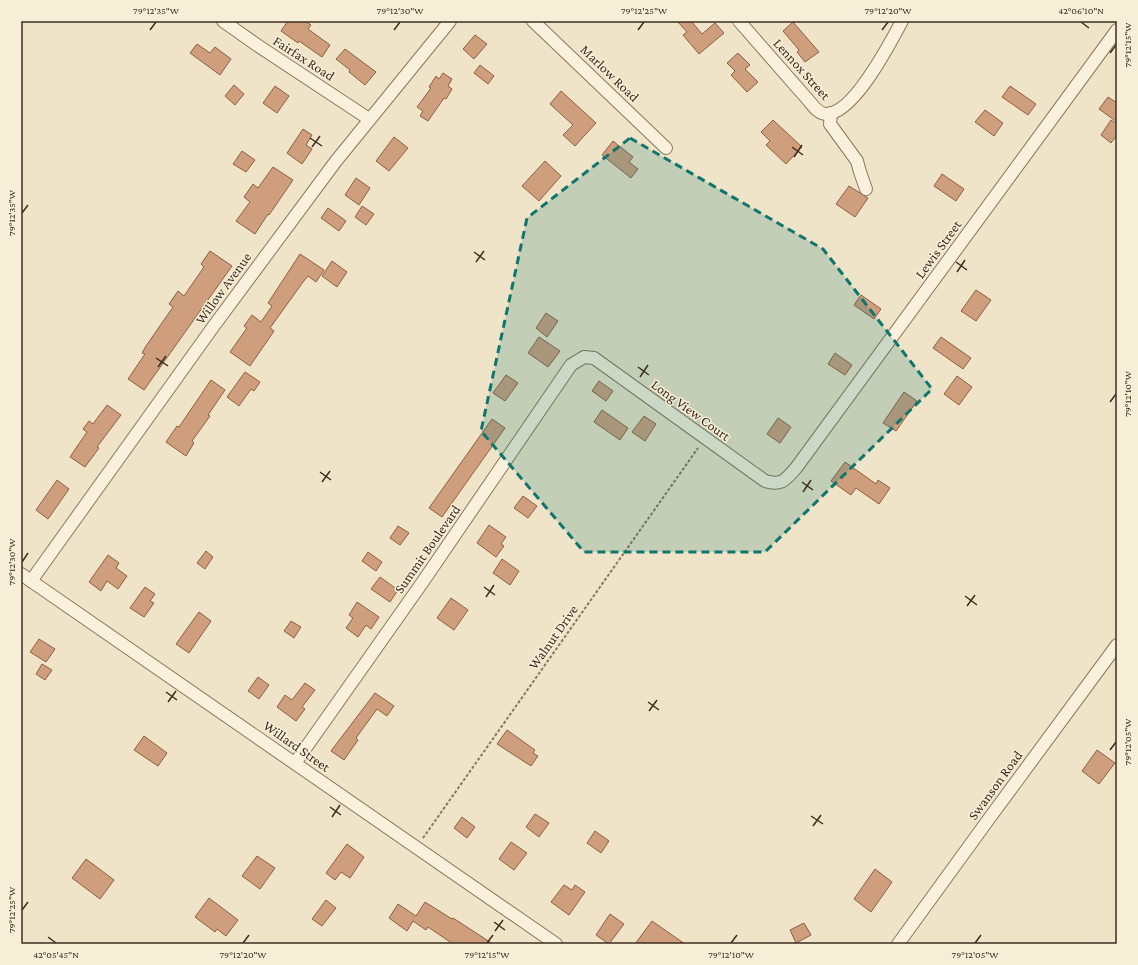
<svg xmlns="http://www.w3.org/2000/svg" width="1138" height="965" font-family="'Crimson Pro',serif">
	<rect width="100%" height="100%" fill="#f0e4c8"/>
	<!-- building -->
	<g fill="#cf9f7d" stroke="#8d5f41">
		<polygon points="288,21 305,21 311,25 308,29 330,45 322,57 299,41 298,43 281,31"/>
		<polygon points="677,21 691,21 702,34 715,23 724,33 699,54 683,35 687,32"/>
		<polygon points="793,22 819,52 805,62 797,52 799,50 783,31"/>
		<polygon points="475,35 487,44 474,59 463,49"/>
		<polygon points="197,44 210,53 215,47 231,59 220,75 190,53"/>
		<polygon points="345,49 376,72 365,85 349,72 350,70 336,59"/>
		<polygon points="738,53 750,65 745,69 758,82 747,92 731,75 735,71 727,63"/>
		<polygon points="480,65 494,76 488,84 474,73"/>
		<polygon points="443,73 452,79 448,86 452,89 446,99 444,98 428,121 420,116 423,111 417,107 431,88 429,87 436,76 439,79"/>
		<polygon points="234,85 244,94 235,105 225,96"/>
		<polygon points="275,86 289,96 277,113 263,103"/>
		<polygon points="1010,86 1036,104 1028,115 1002,97"/>
		<polygon points="561,91 596,123 575,146 563,135 573,125 550,104"/>
		<polygon points="1108,97 1117,103 1117,122 1099,109"/>
		<polygon points="985,110 1003,123 994,136 975,122"/>
		<polygon points="773,120 802,147 786,164 766,145 770,141 761,132"/>
		<polygon points="1111,120 1117,124 1117,135 1111,143 1101,135"/>
		<polygon points="303,129 312,135 306,145 312,149 302,164 287,153"/>
		<polygon points="394,137 408,148 389,171 376,161"/>
		<polygon points="613,141 633,157 629,162 638,169 631,178 602,155"/>
		<polygon points="242,151 255,160 246,172 233,164"/>
		<polygon points="545,161 561,176 539,201 522,186"/>
		<polygon points="273,167 293,180 269,215 268,214 255,234 236,221 250,202 244,197 253,184 258,188"/>
		<polygon points="942,174 964,189 956,201 934,186"/>
		<polygon points="356,178 370,188 359,205 345,195"/>
		<polygon points="849,186 868,198 855,217 836,204"/>
		<polygon points="362,206 374,214 366,225 355,217"/>
		<polygon points="328,208 346,221 339,231 321,218"/>
		<polygon points="210,251 232,266 144,390 128,379 145,354 142,353 146,346 173,307 169,304 178,291 184,296 204,267 201,264"/>
		<polygon points="300,254 324,270 316,282 308,276 303,282 270,328 274,331 250,366 230,352 247,328 244,326 252,315 261,322 272,306 268,303"/>
		<polygon points="332,261 347,272 337,287 322,276"/>
		<polygon points="976,290 991,300 976,321 961,311"/>
		<polygon points="861,295 881,309 874,319 854,305"/>
		<polygon points="546,313 558,321 547,337 536,328"/>
		<polygon points="539,337 560,351 548,367 528,353"/>
		<polygon points="941,337 971,358 963,369 933,348"/>
		<polygon points="835,353 852,365 845,375 828,364"/>
		<polygon points="245,372 260,382 254,391 251,389 239,406 227,397"/>
		<polygon points="506,375 518,383 505,401 493,393"/>
		<polygon points="957,376 972,387 959,405 944,394"/>
		<polygon points="211,380 225,390 208,415 210,416 192,441 194,443 186,456 166,442 177,426 179,427"/>
		<polygon points="599,381 613,391 606,401 592,391"/>
		<polygon points="904,392 917,401 896,431 883,423"/>
		<polygon points="107,405 121,415 97,447 99,448 85,467 70,457 87,432 83,429 89,421 93,424"/>
		<polygon points="602,410 628,428 620,440 594,422"/>
		<polygon points="644,416 656,424 645,441 632,432"/>
		<polygon points="778,418 791,427 780,443 767,434"/>
		<polygon points="492,419 505,428 442,517 429,508"/>
		<polygon points="845,462 876,484 878,480 890,488 879,504 856,488 851,495 831,481"/>
		<polygon points="57,480 69,489 48,519 36,510"/>
		<polygon points="523,496 537,506 528,518 514,508"/>
		<polygon points="489,525 506,537 501,544 504,546 496,557 477,543"/>
		<polygon points="398,526 409,533 400,545 390,538"/>
		<polygon points="206,551 213,557 205,569 197,563"/>
		<polygon points="368,552 382,562 376,571 362,561"/>
		<polygon points="108,555 119,563 116,568 127,576 118,589 107,581 101,591 89,582"/>
		<polygon points="502,559 519,571 510,585 493,573"/>
		<polygon points="380,577 398,590 390,602 371,589"/>
		<polygon points="145,587 155,594 150,601 154,603 144,617 130,608"/>
		<polygon points="451,598 468,610 454,630 437,618"/>
		<polygon points="357,602 379,617 371,629 366,625 358,637 346,628 353,618 349,615"/>
		<polygon points="199,612 211,621 189,653 176,644"/>
		<polygon points="291,621 301,627 294,638 284,631"/>
		<polygon points="39,639 55,649 46,662 30,652"/>
		<polygon points="42,664 52,670 45,680 36,674"/>
		<polygon points="258,677 269,685 259,699 248,691"/>
		<polygon points="305,683 315,690 302,707 305,709 296,721 277,707 285,695 292,700"/>
		<polygon points="375,693 394,706 387,716 377,709 356,738 358,740 344,760 331,751"/>
		<polygon points="507,730 535,750 533,753 538,756 531,766 497,744"/>
		<polygon points="144,736 167,753 158,766 134,750"/>
		<polygon points="1097,750 1115,763 1099,784 1082,771"/>
		<polygon points="535,814 549,823 539,837 526,827"/>
		<polygon points="462,817 475,827 467,838 454,828"/>
		<polygon points="595,831 609,841 601,853 587,843"/>
		<polygon points="511,842 527,853 514,870 499,859"/>
		<polygon points="347,844 364,857 350,878 341,872 335,880 326,873"/>
		<polygon points="257,856 275,868 260,889 242,876"/>
		<polygon points="86,859 114,880 100,899 72,878"/>
		<polygon points="875,869 892,882 871,912 854,899"/>
		<polygon points="564,885 572,890 575,885 585,892 569,915 551,902"/>
		<polygon points="209,898 238,920 226,936 217,929 215,932 195,917"/>
		<polygon points="326,900 336,908 322,926 312,919"/>
		<polygon points="425,902 452,919 453,918 493,944 453,944 428,927 426,930 413,921 407,931 389,918 398,904 416,916"/>
		<polygon points="610,914 624,924 609,944 596,935"/>
		<polygon points="652,921 685,944 635,944"/>
		<polygon points="804,923 811,935 796,943 790,930"/>
	</g>
	<g fill="none" stroke-linecap="round" stroke-linejoin="round">
		<!-- minor casing -->
		<g stroke="#8d765c" stroke-width="14">
			<g id="minor">
				<polyline points="223,21 257,45 369,119"/>
				<polyline points="533,21 666,148"/>
				<path d="M739,21l70,80c4,5 10,13 17,13 28,0 64,-71 76,-93"/>
				<polyline points="831,113 830,124 857,161 860,172 866,189"/>
				<polyline points="21,574 556,944"/>
				<polyline points="31,581 213,327 336,161 450,21"/>
				<path d="M295,763l127,-180 149,-218 13,-8 10,1 171,123c17,5 20,-1 31,-13l321,-438"/>
				<polyline points="898,944 991,816 1117,645"/>
			</g>
		</g>
		<!-- path -->
		<polyline stroke="#8d765c" stroke-width="2" stroke-dasharray="3 2" stroke-linecap="butt" points="423,838 698,448"/>
		<!-- minor -->
		<use href="#minor" stroke="#faf1dc" stroke-width="12"/>
	</g>
	<!-- marked area -->
	<path fill="#0f766e" fill-opacity="0.2" stroke="#0f766e" stroke-width="3" stroke-dasharray="8 5" stroke-linejoin="round" d="M630,138l193,111 109,140 -167,163h-181l-103,-121 46,-213z"/>
	<!-- ticks -->
	<path fill="none" stroke="#3d2e20" stroke-width="1.5" d="M1081,22l8,6M150,30l6,-8M394,30l6,-8M638,30l6,-8M882,30l6,-8M1110,53l6,-8M310,138l12,8M312,147l8,-11M792,147l11,8M794,157l8,-12M22,213l6,-8M474,252l11,8M476,262l8,-11M956,262l11,8M957,272l8,-12M156,358l12,8M158,367l8,-11M638,367l11,8M640,377l8,-12M1110,402l6,-8M320,472l11,8M322,482l8,-11M802,482l11,8M803,492l8,-12M22,562l6,-9M484,587l11,8M965,596l12,9M486,597l8,-12M967,606l8,-11M166,692l11,8M168,702l8,-11M648,702l11,8M649,711l8,-11M1110,750l6,-8M330,807l11,8M811,816l12,8M332,817l8,-12M813,826l8,-11M22,910l6,-8M494,922l11,8M495,931l8,-11M48,937l8,6M243,943l6,-8M487,943l6,-8M731,943l6,-8M975,943l6,-8"/>
	<g text-anchor="middle" dominant-baseline="central" stroke-width="3" stroke-linejoin="round" paint-order="stroke">
		<!-- street labels -->
		<g font-size="14" fill="#3d2e20" stroke="#f7eed8">
			<text transform="translate(304 58) rotate(33)">Fairfax Road</text>
			<text transform="translate(802 69) rotate(48)">Lennox Street</text>
			<text transform="translate(610 73) rotate(44)">Marlow Road</text>
			<text transform="translate(938 249) rotate(-54)">Lewis Street</text>
			<text transform="translate(223 288) rotate(-54)">Willow Avenue</text>
			<text transform="translate(691 410) rotate(36)">Long View Court</text>
			<text transform="translate(427 549) rotate(-55)">Summit Boulevard</text>
			<text transform="translate(553 637) rotate(-55)">Walnut Drive</text>
			<text transform="translate(297 746) rotate(35)">Willard Street</text>
			<text transform="translate(995 785) rotate(-54)">Swanson Road</text>
		</g>
	</g>
	<!-- border -->
	<rect width="1138" height="965" fill="none" stroke="#f7eed8" stroke-width="44"/>
	<rect x="22" y="22" width="1094" height="921" fill="none" stroke="#3d2e20" stroke-width="1.5"/>
	<g font-size="10" text-anchor="middle" fill="#3d2e20">
		<text x="156" y="14">79°12'35"W</text>
		<text x="400" y="14">79°12'30"W</text>
		<text x="644" y="14">79°12'25"W</text>
		<text x="888" y="14">79°12'20"W</text>
		<text x="1081" y="14">42°06'10"N</text>
		<text transform="translate(1127 45) rotate(-90)" y="4">79°12'15"W</text>
		<text transform="translate(11 213) rotate(-90)" y="4">79°12'35"W</text>
		<text transform="translate(1127 394) rotate(-90)" y="4">79°12'10"W</text>
		<text transform="translate(11 562) rotate(-90)" y="4">79°12'30"W</text>
		<text transform="translate(1127 742) rotate(-90)" y="4">79°12'05"W</text>
		<text transform="translate(11 910) rotate(-90)" y="4">79°12'25"W</text>
		<text x="56" y="958">42°05'45"N</text>
		<text x="243" y="958">79°12'20"W</text>
		<text x="487" y="958">79°12'15"W</text>
		<text x="731" y="958">79°12'10"W</text>
		<text x="975" y="958">79°12'05"W</text>
	</g>
</svg>
